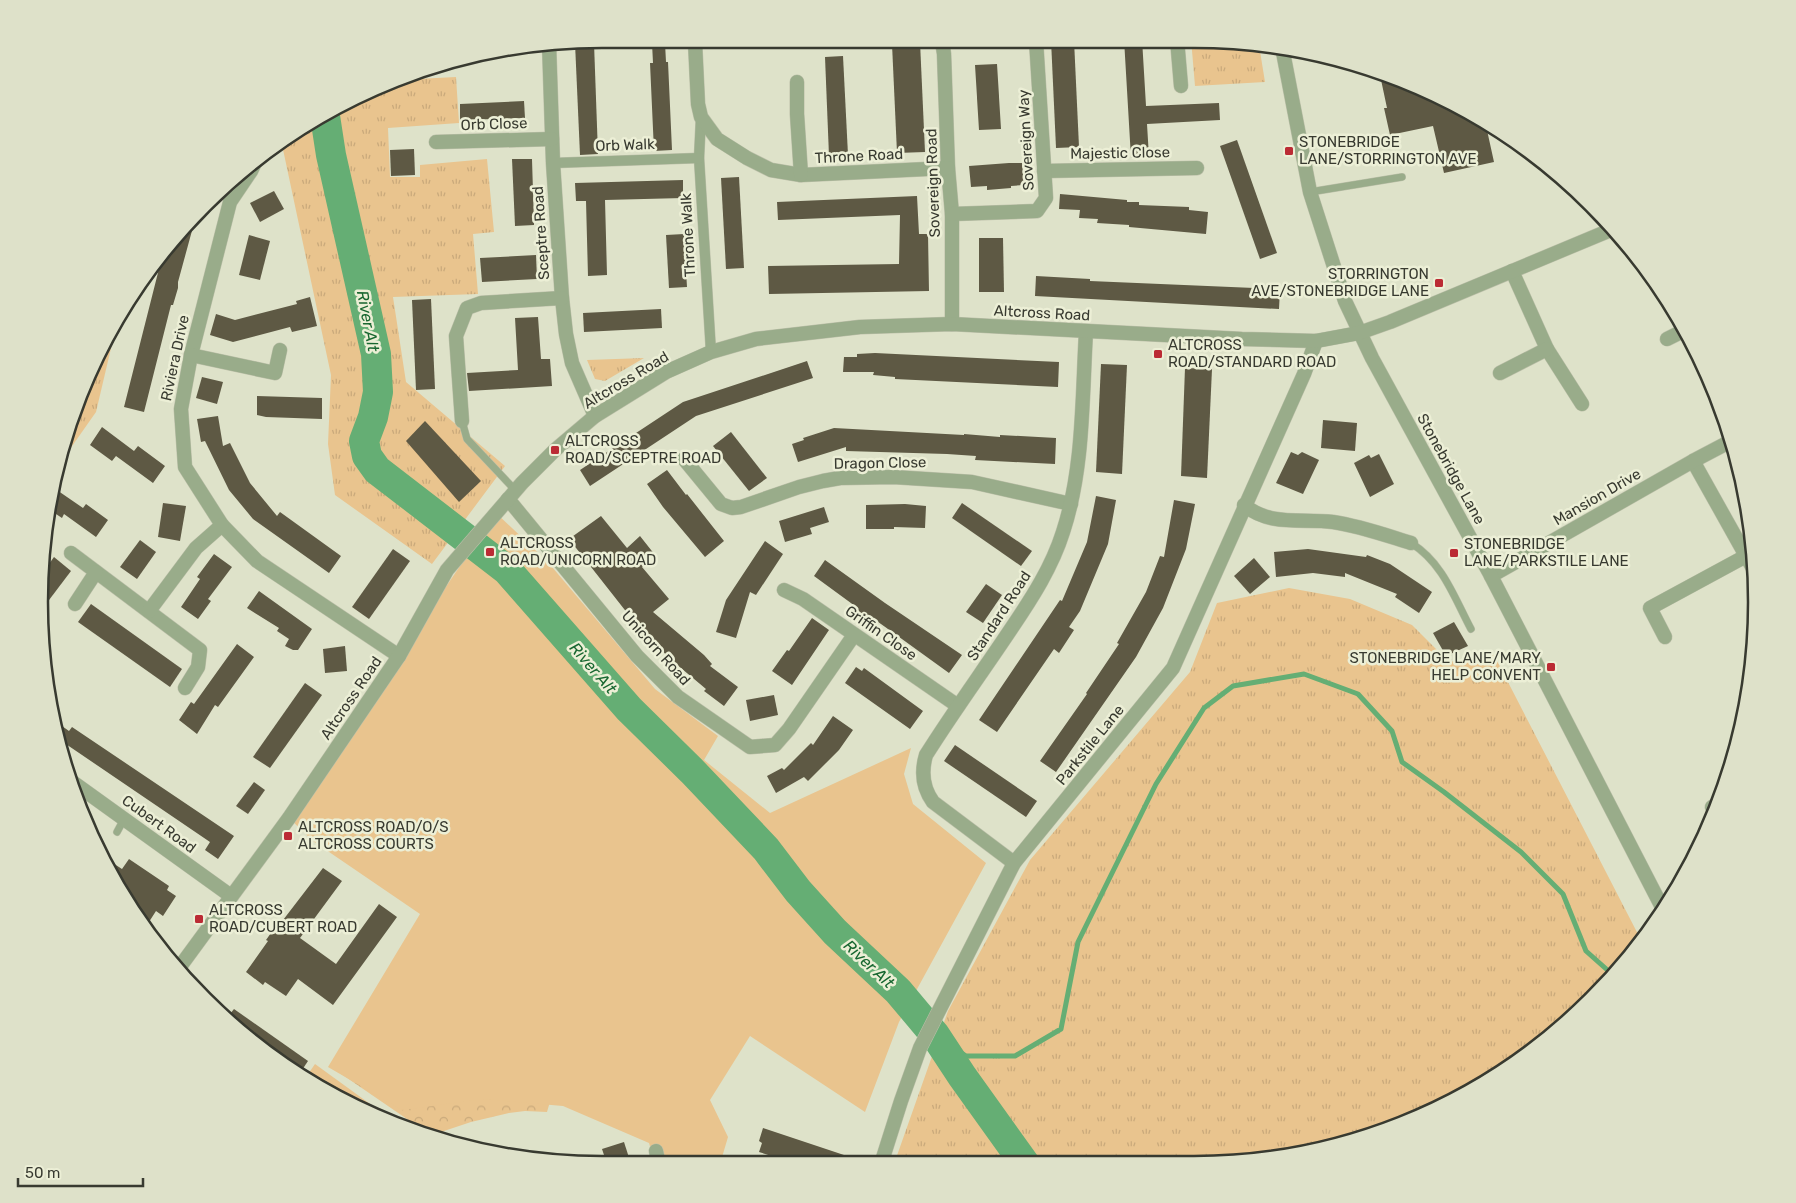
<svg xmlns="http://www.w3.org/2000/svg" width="1796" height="1203" font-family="Rubik,sans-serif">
	<defs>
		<pattern id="grass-tufts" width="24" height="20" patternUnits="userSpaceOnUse" patternTransform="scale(1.25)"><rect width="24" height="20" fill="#e9c48e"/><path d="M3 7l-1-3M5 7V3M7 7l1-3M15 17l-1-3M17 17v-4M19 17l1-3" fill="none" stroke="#c9a97b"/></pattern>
		<pattern id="forest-crowns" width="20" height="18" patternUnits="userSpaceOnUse" patternTransform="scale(1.25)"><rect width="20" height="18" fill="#e9c48e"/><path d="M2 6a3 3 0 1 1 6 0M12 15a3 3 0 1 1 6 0" fill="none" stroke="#c9a97b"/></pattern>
	</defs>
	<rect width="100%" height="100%" fill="#dee2c9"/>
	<!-- grass -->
	<g fill="url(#grass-tufts)">
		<polygon points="1191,39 1259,45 1265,82 1195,86"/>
		<polygon points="456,77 459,123 388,128 390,177 420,177 420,165 487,159 494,232 473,234 478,294 393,297 406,382 505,466 432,564 335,495 328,444 331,375 281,140 289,134 397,80"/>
		<polygon points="116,327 96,412 56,469 81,386"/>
		<polygon points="644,358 605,381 595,379 587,360"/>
		<polygon points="1289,588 1350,599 1412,625 1449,662 1494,655 1641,940 1593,999 1507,1069 1410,1121 1305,1153 1194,1164 894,1164 948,1011 1030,860 1190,672 1217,603"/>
	</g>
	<!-- forest -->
	<polygon fill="url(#forest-crowns)" points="334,1069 558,1074 547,1112 525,1111 509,1113 471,1122 435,1134 423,1130"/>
	<!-- park -->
	<g fill="#e9c48e">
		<polygon points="496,513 547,561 655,689 718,736 704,760 770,813 911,748 904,774 913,804 986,863 899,1022 865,1112 750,1036 710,1100 728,1137 720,1164 655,1164 649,1143 563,1106 483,1099 402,1110 328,1067 420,914 313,841 289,818"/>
		<polygon points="315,1064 388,1117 387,1118 352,1106 306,1077"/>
	</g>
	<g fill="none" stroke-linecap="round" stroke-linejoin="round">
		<!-- stream -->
		<polyline stroke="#65ae74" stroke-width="5" points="935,1035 966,1056 1015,1056 1061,1029 1078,942 1156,784 1204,708 1233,686 1304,674 1358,694 1392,731 1402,762 1444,792 1521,852 1563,894 1586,951 1613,975"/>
		<!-- river -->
		<polyline stroke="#65ae74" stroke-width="30" points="325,116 331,155 376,354 378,392 373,417 364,441 367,456 377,470 507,570 629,709 692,771 766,849 798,891 835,932 898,991 935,1035 962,1076 1025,1164"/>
	</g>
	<!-- building -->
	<g fill="#5e5944">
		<polygon points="1124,39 1142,39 1146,106 1219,103 1220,120 1147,124 1149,157 1131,158"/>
		<polygon points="1051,40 1074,40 1079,147 1056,148"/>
		<polygon points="920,42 925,152 897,153 892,44"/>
		<polygon points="575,43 594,43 598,154 580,155"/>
		<polygon points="652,43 665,43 666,62 668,62 672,150 654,151 650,63 653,63"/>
		<polygon points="843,56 848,155 829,156 825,57"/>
		<polygon points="997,64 1001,129 979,130 975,65"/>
		<polygon points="1380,75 1444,97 1485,121 1494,162 1444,173 1433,126 1390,135 1384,108 1387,108"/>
		<polygon points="524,101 525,118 460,120 460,104"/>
		<polygon points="1237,140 1277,253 1260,259 1220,146"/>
		<polygon points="414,149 415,175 391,176 390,150"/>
		<polygon points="512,159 532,159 534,225 515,226"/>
		<polygon points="1009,163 1022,163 1024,185 1011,186 1011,188 987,190 987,186 971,187 969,166"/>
		<polygon points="739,177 744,268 726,269 721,178"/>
		<polygon points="683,180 683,198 605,200 607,275 588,276 586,201 576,201 575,183"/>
		<polygon points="274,191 284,209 260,222 250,203"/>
		<polygon points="1060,194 1127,200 1127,202 1139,202 1139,205 1189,207 1189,210 1208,212 1206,234 1129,227 1129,225 1097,223 1098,219 1079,218 1080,210 1059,209"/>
		<polygon points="917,196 919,234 928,234 929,291 769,294 768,266 899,264 900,215 778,220 777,202"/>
		<polygon points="196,216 178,282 178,288 173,305 171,305 144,412 124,407 164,249"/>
		<polygon points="684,234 687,287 669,288 666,235"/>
		<polygon points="249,235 270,241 260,280 239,275"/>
		<polygon points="979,238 1003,238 1004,292 979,292"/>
		<polygon points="536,255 537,279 482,282 480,258"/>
		<polygon points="1036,276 1090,279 1090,281 1280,289 1279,309 1035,296"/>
		<polygon points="310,297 317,326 292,332 290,327 233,342 210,335 216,314 235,320 297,304 296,301"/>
		<polygon points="431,299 435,389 416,390 412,300"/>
		<polygon points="661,309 662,328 584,332 583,313"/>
		<polygon points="538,317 541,359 550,359 552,386 469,391 467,373 518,370 515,318"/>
		<polygon points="875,353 1059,362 1058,387 895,379 895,377 873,375 874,372 843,372 844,357 857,357 857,354"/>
		<polygon points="807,361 813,378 696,416 590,486 580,470 683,402"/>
		<polygon points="1101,364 1127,365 1122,474 1096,472"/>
		<polygon points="1185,368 1212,369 1207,478 1181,476"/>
		<polygon points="202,377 223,382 217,404 196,398"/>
		<polygon points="257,396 322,398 322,419 266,417 257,415"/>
		<polygon points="218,416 223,446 230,443 250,483 277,516 280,512 341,556 329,573 253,519 229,490 205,441 201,442 197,419"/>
		<polygon points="1323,420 1357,423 1355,451 1321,448"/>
		<polygon points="425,421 481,481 459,502 406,441"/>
		<polygon points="102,427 134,451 138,446 165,466 153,483 116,456 112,461 90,445"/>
		<polygon points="834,428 964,435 964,434 1000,437 1000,435 1056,438 1055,464 975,460 976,456 947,454 846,451 846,447 798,462 792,444 804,440 803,438"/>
		<polygon points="731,432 767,478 749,491 713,446"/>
		<polygon points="1291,452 1298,455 1302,452 1319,460 1303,494 1276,483"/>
		<polygon points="1379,454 1394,484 1370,497 1354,463 1369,455 1371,458"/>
		<polygon points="667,470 686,495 687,494 724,541 705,557 663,507 647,484"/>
		<polygon points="51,486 83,508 86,504 108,520 96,537 64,514 62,518 47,508"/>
		<polygon points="1096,496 1116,500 1108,544 1080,611 1069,627 1074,630 1059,653 1054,649 997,732 979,720 1060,600 1062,601 1087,542"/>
		<polygon points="1174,500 1195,504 1186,549 1163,608 1136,657 1056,772 1040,761 1087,694 1086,693 1119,644 1117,643 1146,592 1160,556 1164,557"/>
		<polygon points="163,503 186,506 180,541 158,537"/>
		<polygon points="962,503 1032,551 1021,566 952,518"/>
		<polygon points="905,504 926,506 925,528 894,527 894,529 866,529 866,505"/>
		<polygon points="824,507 829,522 810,528 812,534 785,542 779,521"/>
		<polygon points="601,516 627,548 640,536 655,555 642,567 669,599 653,612 704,655 712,664 710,666 738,687 724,706 704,691 706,689 669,658 646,633 632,612 628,614 569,539"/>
		<polygon points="140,540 156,552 137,579 120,567"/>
		<polygon points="765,541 783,554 756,595 750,592 736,638 716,632 726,600"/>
		<polygon points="393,549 410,561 369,619 352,607"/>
		<polygon points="1308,549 1366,557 1367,555 1390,564 1432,592 1419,613 1395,597 1397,594 1345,573 1345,577 1313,573 1276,577 1274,552"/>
		<polygon points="214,554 232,567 208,599 211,601 198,619 181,607 200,579 197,577"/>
		<polygon points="54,557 71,571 43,608 41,575"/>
		<polygon points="1254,558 1270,577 1250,594 1234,576"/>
		<polygon points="825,560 885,603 962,655 949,673 895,634 874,619 873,621 853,608 855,606 814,576"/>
		<polygon points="986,584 1002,595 983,623 966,612"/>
		<polygon points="259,591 312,629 298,650 293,650 285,646 289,639 277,631 279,628 247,608"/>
		<polygon points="91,604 182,669 170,687 78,622"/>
		<polygon points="812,618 829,630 792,685 772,671 787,650 789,651"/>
		<polygon points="1454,622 1468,646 1446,656 1433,633"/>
		<polygon points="237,644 254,657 218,707 215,705 197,734 179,720 191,702 194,704"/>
		<polygon points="345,646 347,671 325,673 323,649"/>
		<polygon points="856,667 862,671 864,668 923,711 910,729 845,683"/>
		<polygon points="305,683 322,695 270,768 253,757"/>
		<polygon points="774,695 778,715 750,721 746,700"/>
		<polygon points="833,716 853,730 839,750 808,781 804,777 776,793 767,776 782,768 784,770 811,743 813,745"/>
		<polygon points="52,719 69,731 72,727 234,836 218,859 205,850 210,842 57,738"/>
		<polygon points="955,745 1037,801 1026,817 944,761"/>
		<polygon points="254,782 265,790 248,814 236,806"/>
		<polygon points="102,856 122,869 129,859 169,886 167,890 176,896 163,916 156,911 147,925 114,883"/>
		<polygon points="323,868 342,881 300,938 336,964 379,904 397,917 333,1005 298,979 286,996 265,982 263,985 246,972 268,941 266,940 278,923 280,924"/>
		<polygon points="234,1009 308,1061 300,1073 259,1048 226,1019"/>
		<polygon points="763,1128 865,1162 864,1164 796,1164 759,1152 762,1143 759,1141"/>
		<polygon points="624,1142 631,1164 607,1164 602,1149"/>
	</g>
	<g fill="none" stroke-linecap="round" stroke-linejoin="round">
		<!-- service casing -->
		<g stroke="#bdc0aa" stroke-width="8">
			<g id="service">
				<polyline points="1310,192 1402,177"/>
				<polyline points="462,421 467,439 516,491"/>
				<path d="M1411,543c32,20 43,54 60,86"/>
				<polyline points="117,832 124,819"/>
			</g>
		</g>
		<!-- pedestrian casing -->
		<g stroke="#bdc0aa" stroke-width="11">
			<g id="pedestrian">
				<polyline points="701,117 699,158 711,352"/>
				<polyline points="553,163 699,158"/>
			</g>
		</g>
		<!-- minor casing -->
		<g stroke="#bdc0aa" stroke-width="15">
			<g id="minor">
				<polyline points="1177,39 1181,86"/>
				<polyline points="942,41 944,54 948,168 952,214 952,324"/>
				<polyline points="695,42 698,104 701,117 717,139 747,158 771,170 801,175 948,168"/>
				<polyline points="549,43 553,163 562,298 566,334 572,363 595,416"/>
				<polyline points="797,82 797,114 801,175"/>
				<polyline points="436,142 552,139"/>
				<polyline points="257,158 251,171 230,202 191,355 181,409 185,467 222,525 257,561 399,656"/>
				<polyline points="1044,171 1197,168"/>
				<polyline points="952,214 1037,211 1046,198 1036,40"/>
				<polyline points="1512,271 1547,349 1582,404"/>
				<polyline points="1667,339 1683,331 1683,328"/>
				<polyline points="191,355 275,373 280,350"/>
				<polyline points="1500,373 1547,349"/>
				<polyline points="462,421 456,336 467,308 481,303 562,298"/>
				<polyline points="684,459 721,504 732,508 741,507 799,487 823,481 840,478 893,477 972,482 1071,504"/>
				<polyline points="1693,461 1754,570"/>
				<polyline points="508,499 637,656 678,697 750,747 775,745 789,729 854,635"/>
				<path d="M1244,505c27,22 58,13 89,17 27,4 52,13 78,21"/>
				<polyline points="71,553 200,650 198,667 185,688"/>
				<polyline points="1491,576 1693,461 1731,441"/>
				<polyline points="784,590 803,599 958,706"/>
				<polyline points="75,604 96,572"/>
				<polyline points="149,611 196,548 222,525"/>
				<polyline points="1665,637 1650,608 1746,556"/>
				<polyline points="67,778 231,896"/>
				<polyline points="1712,807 1719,803"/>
				<path d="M1014,863l-81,-61c-11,-15 -12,-30 -7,-47 27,-43 57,-84 85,-126 21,-31 41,-62 52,-97 21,-64 19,-135 23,-200"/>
				<polyline points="656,1151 659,1164"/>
				<polyline points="881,1164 901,1101 920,1048 1014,863 1173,668 1304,374 1316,341"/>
			</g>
		</g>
		<!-- tertiary casing -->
		<g stroke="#bdc0aa" stroke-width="15">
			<g id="tertiary">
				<polyline points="1282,47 1310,192 1345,301 1372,358 1491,576 1664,911"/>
				<polyline points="179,968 289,818 399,656 447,570 522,483 555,450 595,416 666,372 711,352 756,339 860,327 952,324 1242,339 1316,341 1359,333 1390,322 1613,229"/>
			</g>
		</g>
		<!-- service -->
		<use href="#service" stroke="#99ac8a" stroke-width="7"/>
		<!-- pedestrian -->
		<use href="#pedestrian" stroke="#99ac8a" stroke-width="10"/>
		<!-- minor -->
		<use href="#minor" stroke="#99ac8a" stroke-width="14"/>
		<!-- tertiary -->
		<use href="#tertiary" stroke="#99ac8a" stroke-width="14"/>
	</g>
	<!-- markers -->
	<g fill="#bb2b34" stroke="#ecefd6" stroke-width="2">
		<rect x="1284" y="146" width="10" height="10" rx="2.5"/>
		<rect x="1434" y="278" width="10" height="10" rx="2.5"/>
		<rect x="1153" y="349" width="10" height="10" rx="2.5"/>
		<rect x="550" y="445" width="10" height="10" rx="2.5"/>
		<rect x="485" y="547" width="10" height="10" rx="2.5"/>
		<rect x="1449" y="548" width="10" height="10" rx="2.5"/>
		<rect x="1546" y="662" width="10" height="10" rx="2.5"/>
		<rect x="283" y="831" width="10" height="10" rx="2.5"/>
		<rect x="194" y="914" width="10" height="10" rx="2.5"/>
	</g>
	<g text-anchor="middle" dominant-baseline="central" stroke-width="5" stroke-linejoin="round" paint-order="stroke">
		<!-- street labels -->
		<g font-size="15" fill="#383a30" stroke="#ecefd6">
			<text transform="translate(494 124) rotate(-2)">Orb Close</text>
			<text transform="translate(1026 140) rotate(-93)">Sovereign Way</text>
			<text transform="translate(625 145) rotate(-2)">Orb Walk</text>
			<text transform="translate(1120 153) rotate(-1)">Majestic Close</text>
			<text transform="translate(859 156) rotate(-3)">Throne Road</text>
			<text transform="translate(933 183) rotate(-92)">Sovereign Road</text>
			<text transform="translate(541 233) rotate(-94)">Sceptre Road</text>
			<text transform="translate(688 235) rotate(-93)">Throne Walk</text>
			<text transform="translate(1042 313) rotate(3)">Altcross Road</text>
			<text transform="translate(175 358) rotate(-78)">Riviera Drive</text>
			<text transform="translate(626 380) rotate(-31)">Altcross Road</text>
			<text transform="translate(880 463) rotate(-1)">Dragon Close</text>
			<text transform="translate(1451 469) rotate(61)">Stonebridge Lane</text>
			<text transform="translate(1597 497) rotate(-30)">Mansion Drive</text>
			<text transform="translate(999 616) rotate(-57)">Standard Road</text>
			<text transform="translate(881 633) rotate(35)">Griffin Close</text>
			<text transform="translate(656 648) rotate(48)">Unicorn Road</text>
			<text transform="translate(351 698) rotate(-56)">Altcross Road</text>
			<text transform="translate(1090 745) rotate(-51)">Parkstile Lane</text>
			<text transform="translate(159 824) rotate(36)">Cubert Road</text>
		</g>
		<!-- poi labels -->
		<g font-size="15" fill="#383a30" stroke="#ecefd6" text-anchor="start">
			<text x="1299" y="142">STONEBRIDGE<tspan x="1299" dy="17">LANE/STORRINGTON AVE</tspan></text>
			<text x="1429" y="274" text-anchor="end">STORRINGTON<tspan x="1429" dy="17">AVE/STONEBRIDGE LANE</tspan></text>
			<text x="1168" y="345">ALTCROSS<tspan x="1168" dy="17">ROAD/STANDARD ROAD</tspan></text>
			<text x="565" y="441">ALTCROSS<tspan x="565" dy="17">ROAD/SCEPTRE ROAD</tspan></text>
			<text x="500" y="543">ALTCROSS<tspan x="500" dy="17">ROAD/UNICORN ROAD</tspan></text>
			<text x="1464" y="544">STONEBRIDGE<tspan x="1464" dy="17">LANE/PARKSTILE LANE</tspan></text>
			<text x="1541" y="658" text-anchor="end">STONEBRIDGE LANE/MARY<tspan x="1541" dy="17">HELP CONVENT</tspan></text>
			<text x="298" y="827">ALTCROSS ROAD/O/S<tspan x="298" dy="17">ALTCROSS COURTS</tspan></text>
			<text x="209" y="910">ALTCROSS<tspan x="209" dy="17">ROAD/CUBERT ROAD</tspan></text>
		</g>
		<!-- water labels -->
		<g font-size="16" font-style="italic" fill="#186730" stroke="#ecefd6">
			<text transform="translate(368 321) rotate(79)">River Alt</text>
			<text transform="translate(593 668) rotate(49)">River Alt</text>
			<text transform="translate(869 964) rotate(43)">River Alt</text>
		</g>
	</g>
	<!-- crop -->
	<path d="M0 0H1796V1203H0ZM602 48H1194A554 554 0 0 1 1748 602V602A554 554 0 0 1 1194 1156H602A554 554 0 0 1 48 602V602A554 554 0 0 1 602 48Z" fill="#dee1c9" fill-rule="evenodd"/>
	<path fill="none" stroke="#383a30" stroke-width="2.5" d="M602 48H1194A554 554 0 0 1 1748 602V602A554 554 0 0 1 1194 1156H602A554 554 0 0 1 48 602V602A554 554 0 0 1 602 48Z"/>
	<!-- scale -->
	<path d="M18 1178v8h125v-8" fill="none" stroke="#383a30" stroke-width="2.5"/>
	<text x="25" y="1178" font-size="15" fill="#383a30" stroke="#ecefd6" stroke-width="4" paint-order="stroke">50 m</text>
</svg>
